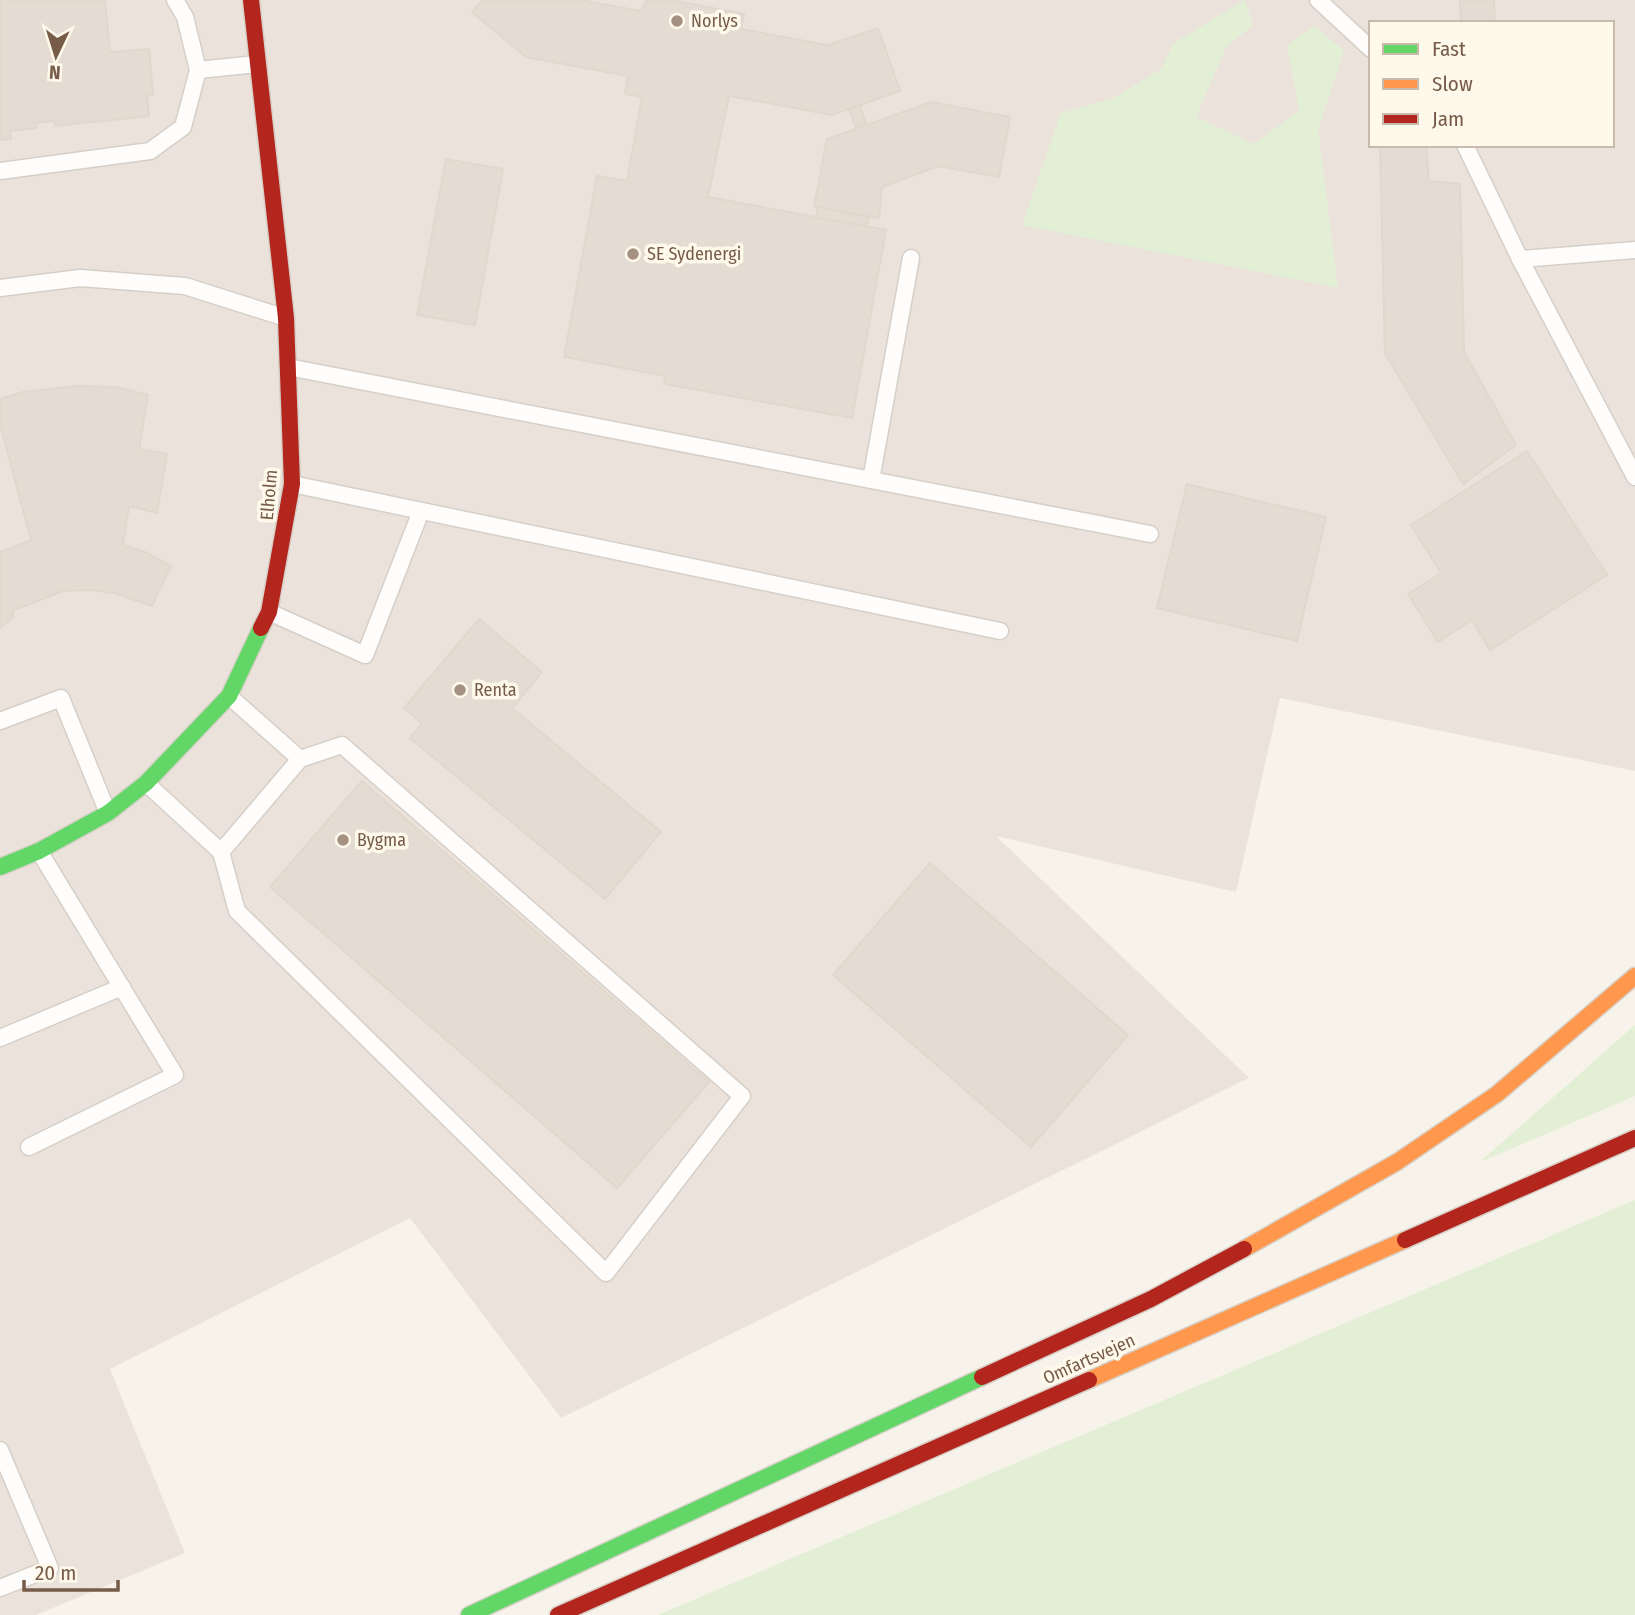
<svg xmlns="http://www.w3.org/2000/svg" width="1635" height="1615" font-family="'Fira Sans Condensed',sans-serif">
	<rect width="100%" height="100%" fill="#f7f3eb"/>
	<!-- industrial -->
	<path fill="#ebe3db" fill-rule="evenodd" d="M0,0h1635v771l-355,-73 -44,194 -240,-56 253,242 -688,340 -151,-200 -300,151 75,184 -149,62h-36zM1371,23h241v122h-241z"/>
	<!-- green -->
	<g fill="#e2efd4">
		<polygon points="1245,0 1253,25 1226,47 1196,117 1254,144 1299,111 1287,45 1315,26 1344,51 1318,129 1338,288 1022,225 1061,113 1114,98 1161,69 1174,43"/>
		<polygon points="1635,1025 1635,1096 1480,1162"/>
		<polygon points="1635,1200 1635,1615 658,1615"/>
	</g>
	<!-- building -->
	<g fill="#e4dcd2" stroke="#e0d7cd" stroke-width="2">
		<polygon points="0,0 105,0 110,52 149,49 153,95 147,95 149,116 55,126 54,121 36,123 36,128 10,131 11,139 0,140"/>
		<polygon points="482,0 580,0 641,11 647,0 671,0 744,14 741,29 827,45 878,28 900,91 832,115 729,96 708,197 886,230 852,418 664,384 666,376 564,357 597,176 627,181 642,97 625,94 628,76 526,57 472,12"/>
		<polygon points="1460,0 1494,0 1495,23 1461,23"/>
		<polygon points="931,102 1010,117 999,177 938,166 882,187 879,218 814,207 827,139"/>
		<polygon points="860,105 866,124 856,128 849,109"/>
		<polygon points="1380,145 1426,145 1429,181 1460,184 1464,352 1516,445 1463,484 1385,353"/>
		<polygon points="446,159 503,169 475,325 417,315"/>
		<polygon points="818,207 869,217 867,226 816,218"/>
		<polygon points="78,386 116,387 148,395 139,449 167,454 157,513 129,506 123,545 145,552 171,566 152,606 114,593 90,590 63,591 12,611 14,617 0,628 0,552 31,540 0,424 0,399 23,392"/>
		<polygon points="1527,451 1607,575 1490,650 1472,620 1438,642 1408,594 1441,573 1411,525"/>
		<polygon points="1187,484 1326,517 1297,641 1157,608"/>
		<polygon points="479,619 542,672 512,708 661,832 605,899 410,738 422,723 404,708"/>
		<polygon points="362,781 709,1082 617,1188 270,887"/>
		<polygon points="930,863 1128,1035 1031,1147 833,975"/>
	</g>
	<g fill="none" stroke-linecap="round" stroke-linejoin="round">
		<!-- lane casing -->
		<g stroke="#d6cfc8" stroke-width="19">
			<g id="lane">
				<polyline points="1318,0 1371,49"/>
				<polyline points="198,70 257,64"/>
				<polyline points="1465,145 1520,259 1635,477"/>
				<polyline points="0,171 150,151 183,127 198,70 185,17 175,0"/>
				<polyline points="1520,259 1635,250"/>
				<polyline points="0,288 80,278 185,286 286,318"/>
				<polyline points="288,367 1150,534"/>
				<polyline points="871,480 911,258"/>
				<polyline points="292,484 1000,631"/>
				<polyline points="269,612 365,655 421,511"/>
				<polyline points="0,721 61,698 108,813"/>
				<polyline points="146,783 221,852 300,759 229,696"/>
				<polyline points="221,852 237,911 606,1273 742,1096 342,745 300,759"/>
				<polyline points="0,1038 122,987"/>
				<polyline points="29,1147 175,1075 39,851"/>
				<polyline points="0,1450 50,1568 0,1588"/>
			</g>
		</g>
		<!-- fast casing -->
		<g stroke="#d7d0c7" stroke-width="19">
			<g id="fast">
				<polyline points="0,867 39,851 108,813 146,783 229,696 261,628"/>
				<polyline points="469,1615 982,1377"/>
			</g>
		</g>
		<!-- slow casing -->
		<g stroke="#d7d0c7" stroke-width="19">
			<g id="slow">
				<polyline points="1244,1249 1397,1162 1497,1094 1635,976"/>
				<polyline points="1089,1380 1405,1240"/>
			</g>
		</g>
		<!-- jam casing -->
		<g stroke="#d7d0c7" stroke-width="19">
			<g id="jam">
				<polyline points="251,0 286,318 292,484 269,612 261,628"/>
				<polyline points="1405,1240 1635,1138"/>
				<polyline points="982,1377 1151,1299 1244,1249"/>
				<polyline points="558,1615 1089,1380"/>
			</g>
		</g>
		<!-- lane -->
		<use href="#lane" stroke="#fefdfc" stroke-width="16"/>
		<!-- fast -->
		<use href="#fast" stroke="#63d668" stroke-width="16"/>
		<!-- slow -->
		<use href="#slow" stroke="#ff974d" stroke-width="16"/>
		<!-- jam -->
		<use href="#jam" stroke="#b3261e" stroke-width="16"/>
	</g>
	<!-- markers -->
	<g fill="#a49182" stroke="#fff9ec" stroke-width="2.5">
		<circle cx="677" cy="21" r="7"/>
		<circle cx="633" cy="254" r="7"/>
		<circle cx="460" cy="690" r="7"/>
		<circle cx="343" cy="840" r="7"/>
	</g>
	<g text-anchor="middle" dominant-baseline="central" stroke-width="7" stroke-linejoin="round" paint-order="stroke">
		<!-- poi labels -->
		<g font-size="18" fill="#775c49" stroke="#fff9ec" text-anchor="start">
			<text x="691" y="21">Norlys</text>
			<text x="647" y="254">SE Sydenergi</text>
			<text x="474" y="690">Renta</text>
			<text x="357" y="840">Bygma</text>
		</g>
		<!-- street labels -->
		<g font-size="18" fill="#775c49" stroke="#fff9ec">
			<text transform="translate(269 495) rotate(-85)">Elholm</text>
			<text transform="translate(1089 1359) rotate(-24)">Omfartsvejen</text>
		</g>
	</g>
	<!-- legend -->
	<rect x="1369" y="21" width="245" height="126" fill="#fff9ec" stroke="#c9baab" stroke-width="2"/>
	<rect x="1383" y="44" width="35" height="10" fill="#63d668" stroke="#c9baab" stroke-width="2"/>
	<text x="1432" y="56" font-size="21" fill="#775c49">Fast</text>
	<rect x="1383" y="79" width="35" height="10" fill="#ff974d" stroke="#c9baab" stroke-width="2"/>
	<text x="1432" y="91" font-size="21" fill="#775c49">Slow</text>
	<rect x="1383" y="114" width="35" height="10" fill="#b3261e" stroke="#c9baab" stroke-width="2"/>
	<text x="1432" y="126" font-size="21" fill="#775c49">Jam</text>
	<!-- north arrow -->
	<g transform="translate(56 56) rotate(184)" stroke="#fff9ec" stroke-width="5" paint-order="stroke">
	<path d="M0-5L12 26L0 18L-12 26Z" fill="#775c49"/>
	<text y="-10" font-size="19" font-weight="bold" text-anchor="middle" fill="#775c49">N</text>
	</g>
	<!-- scale -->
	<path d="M24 1580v10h94v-10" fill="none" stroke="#775c49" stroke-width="3.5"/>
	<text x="35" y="1580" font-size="21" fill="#775c49" stroke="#fff9ec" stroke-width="5" paint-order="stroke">20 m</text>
</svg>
